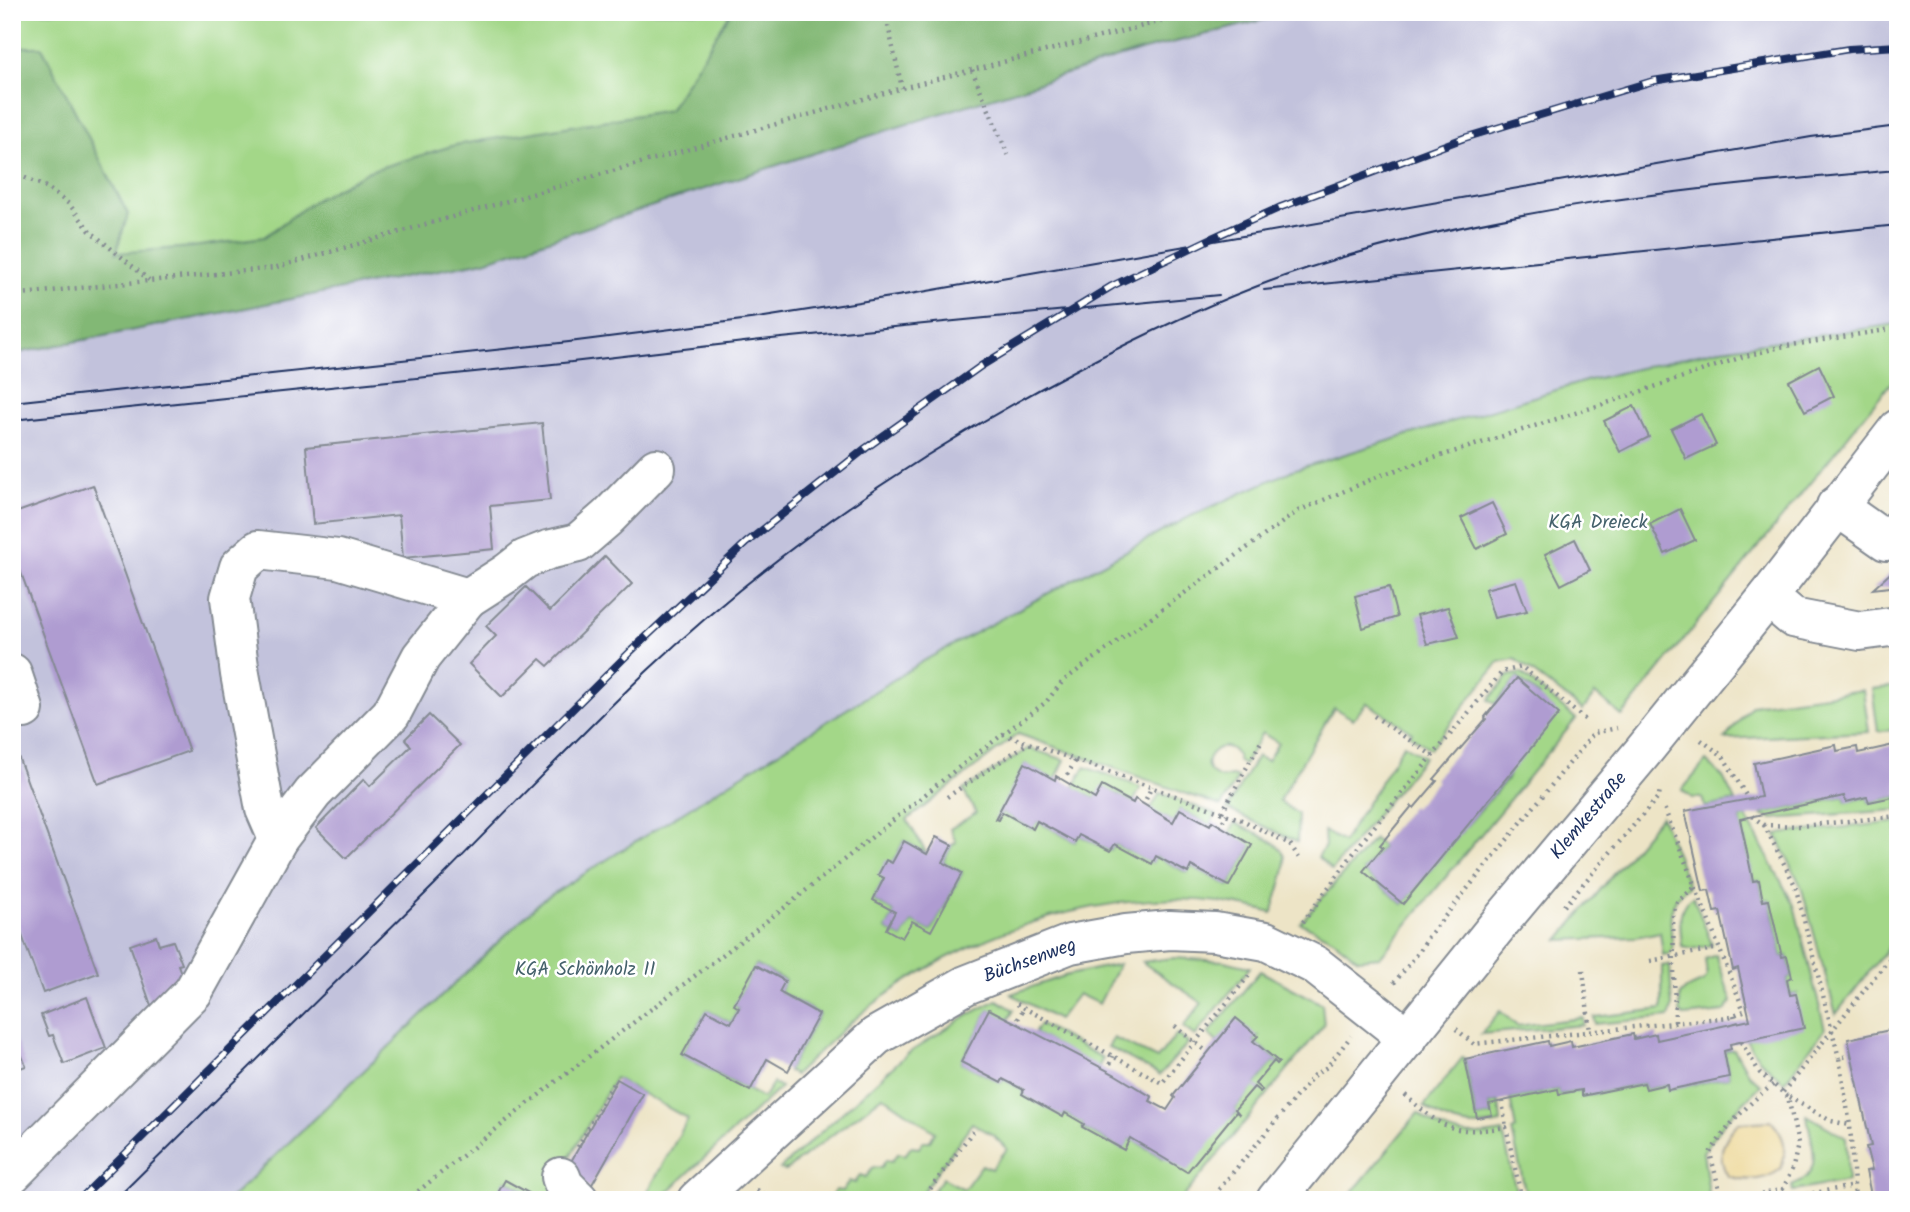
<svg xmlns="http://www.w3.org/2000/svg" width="1910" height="1212" font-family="Kalam,sans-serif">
	<rect width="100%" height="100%" fill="#fff"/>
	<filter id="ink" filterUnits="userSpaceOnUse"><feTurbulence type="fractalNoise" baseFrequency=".0143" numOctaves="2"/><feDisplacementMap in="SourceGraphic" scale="14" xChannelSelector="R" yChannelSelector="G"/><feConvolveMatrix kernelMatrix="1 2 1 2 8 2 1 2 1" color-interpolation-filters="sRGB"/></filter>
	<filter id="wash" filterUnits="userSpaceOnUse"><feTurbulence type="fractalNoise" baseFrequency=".00686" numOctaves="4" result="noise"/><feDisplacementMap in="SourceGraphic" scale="28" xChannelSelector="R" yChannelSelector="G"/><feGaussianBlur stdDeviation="1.57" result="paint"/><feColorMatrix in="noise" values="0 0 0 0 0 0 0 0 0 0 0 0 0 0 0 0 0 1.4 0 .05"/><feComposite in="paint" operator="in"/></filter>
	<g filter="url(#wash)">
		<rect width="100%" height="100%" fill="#ede4c6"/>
		<!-- industrial -->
		<polygon fill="#c2c2dc" points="1295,12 1898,12 1898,324 1715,350 1293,470 1189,517 925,660 541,901 229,1200 12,1200 12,354 484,261 802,157 1143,50"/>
		<!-- green -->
		<g fill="#a3d788" stroke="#5f8373" stroke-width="2">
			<polygon points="12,12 1295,12 1143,50 802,157 484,261 12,354"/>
			<path d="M1898,324v50l-276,342 -27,-22 -12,16 -68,-51 -16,3 -69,87 -20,-14 2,-3 -45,-29 -14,16 -19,-11 -55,93 19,13 -1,28 -70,-33 30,-53 10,5 11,-18 -16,-10 -18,32 -5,-3c-8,-37 -54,4 -18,16l11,-2 6,2 -17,28 -203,-72 -111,86 20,34 -23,-13 -31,59 22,12 -9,17 16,9 10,-17 19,10 31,-58 -19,-11 9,-17 4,-3 -6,-13 26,-16 -13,-23 66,-42 36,12 -10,20 -30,-16 -29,55 2,1 4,-8 30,17 5,-8 38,21 4,-7 31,16 5,-7 37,19 4,-7 31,17 4,-7 38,20 22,-40 -22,-13 6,-10c62,30 57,25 37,90 -127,-38 -284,8 -389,84 -32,23 -60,51 -88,78l-7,-4 31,-57 -40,-22 6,-12 -29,-15 -21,40 4,3 -8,15 -24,-13 -25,45 81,43 10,-15 8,4 -122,113h-16l45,-81 -73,-41 -55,96 5,26h-33l2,-4 -28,-16 -12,20h-265l312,-299 384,-241 264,-143 104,-47 293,-89 129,-31z"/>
			<polygon points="1521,673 1576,719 1380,957 1358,959 1333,939 1300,923 1374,839 1383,847 1363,871 1403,904 1451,844 1507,779 1539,696 1518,678 1495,704 1489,700 1508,676"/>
			<polygon points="1898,686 1898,730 1878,731 1872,689"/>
			<polygon points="1863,690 1869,732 1725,739 1752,705"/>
			<polygon points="1404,744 1424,757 1332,870 1318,857 1325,846 1324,831 1343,842"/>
			<polygon points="1706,761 1723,777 1735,801 1705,807 1702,798 1692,798 1682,790"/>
			<polygon points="1085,767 1141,787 1133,803 1103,787 1095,799 1073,788"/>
			<polygon points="1160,793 1216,814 1210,825 1180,809 1173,822 1150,810"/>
			<polygon points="1844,796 1846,802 1867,797 1869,802 1898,796 1898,810 1772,819 1763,816 1762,814"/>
			<path d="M1661,816l28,70c-24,16 -19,38 -16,63l-4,5 -6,1 -3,-23 -24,5 -77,3z"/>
			<polygon points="1746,817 1794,905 1825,1029 1784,1082 1760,1060 1746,1040 1796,994 1790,995 1787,979 1792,977 1787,956 1782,957 1769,900 1763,901 1759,880 1753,881 1740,819"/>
			<polygon points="1898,822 1898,935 1836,1014 1801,886 1776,834"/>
			<path d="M1693,896l19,49 -20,4 -10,-2c-1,-19 -7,-40 11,-51z"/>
			<polygon points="1716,955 1732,1002 1724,1012 1684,1016 1680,1012 1680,995 1686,989 1704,981 1707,976 1705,959"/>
			<polygon points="1173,958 1224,961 1250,967 1195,1036 1183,1027 1202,1003 1142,962"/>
			<polygon points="1119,964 1099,1004 1078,994 1058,1020 1011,994 1064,976"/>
			<polygon points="1670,965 1672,1008 1669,1017 1595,1024 1594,1017 1662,1009 1662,966"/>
			<polygon points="1260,971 1322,1004 1324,1025 1181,1200 926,1200 943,1178 964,1189 982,1165 991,1169 1007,1149 993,1135 972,1123 917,1200 830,1199 835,1190 843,1191 849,1181 855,1183 860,1175 866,1177 873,1167 881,1168 886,1160 892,1161 898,1153 905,1155 911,1147 919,1148 924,1141 930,1141 935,1132 883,1096 785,1171 780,1169 907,1054 964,1017 997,1000 1014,1010 1008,1020 989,1010 961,1062 1001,1083 1003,1079 1024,1090 1022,1094 1063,1116 1065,1113 1084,1124 1082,1128 1123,1149 1130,1138 1163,1158 1237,1113 1235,1109 1274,1061 1277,1063 1279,1062 1253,1041 1258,1036 1217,1042 1208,1034"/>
			<polygon points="1500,1011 1517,1026 1583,1018 1583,1025 1481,1034"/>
			<polygon points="1040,1024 1103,1058 1098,1068 1036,1034 1035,1032"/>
			<polygon points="1177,1034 1188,1043 1160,1075 1108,1047 1114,1038 1157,1059"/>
			<polygon points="1734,1049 1748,1073 1761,1085 1728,1118 1703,1152 1710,1200 1527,1200 1512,1130 1516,1129 1510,1099 1558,1089 1560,1094 1582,1090 1583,1096 1644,1083 1646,1089 1667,1084 1668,1090 1729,1077 1724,1051"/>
			<path d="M1463,1057l2,2 12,59 15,-3 -3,-11 10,-2 2,21c-28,7 -54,2 -77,-17z"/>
			<path d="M1418,1113c26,22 51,26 85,19l15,68h-172z"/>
			<path d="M1807,1115l39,23 2,43 -55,10 -1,-5c35,-14 18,-45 15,-71z"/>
		</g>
		<!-- forest -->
		<polygon fill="#82b874" stroke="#4e7469" stroke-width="2" points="731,12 1295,12 1143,50 802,157 484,261 12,354 12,47 42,47 128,214 116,253 192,247 264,237 315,200 369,171 455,145 669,110"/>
		<!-- sand -->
		<path fill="#eeda9e" stroke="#84847e" stroke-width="2" d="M1771,1121c14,15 17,28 10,48 -16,12 -34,13 -53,7 -13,-20 -5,-37 10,-53z"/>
		<g id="blocks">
			<!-- building -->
			<g fill="#af9cd1">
				<polygon points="1819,365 1834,396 1805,411 1789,381"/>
				<polygon points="1634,406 1649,437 1620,452 1604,421"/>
				<polygon points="1701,414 1716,445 1686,459 1671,429"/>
				<polygon points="542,423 550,500 490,506 494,549 403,558 399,515 313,524 306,447"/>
				<polygon points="93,485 189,751 98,784 12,548 12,514"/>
				<polygon points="1492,503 1507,534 1477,549 1461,518"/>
				<polygon points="1680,509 1695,540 1665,554 1650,524"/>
				<polygon points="1575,539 1590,570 1561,585 1545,554"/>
				<polygon points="605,556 632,584 548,666 540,659 502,697 469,664 496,636 486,626 526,587 550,611"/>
				<polygon points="1898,566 1898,586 1873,589 1884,579"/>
				<polygon points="1516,581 1527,611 1494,618 1485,589"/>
				<polygon points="1389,587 1397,617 1363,628 1355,596"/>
				<polygon points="1448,607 1459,637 1427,644 1417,615"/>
				<polygon points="1517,678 1559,714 1403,904 1363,871 1383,847 1380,845 1412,806 1414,808 1437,781 1434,779 1486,719 1485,717"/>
				<polygon points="429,715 460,745 346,858 316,828 364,779 370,786 411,746 405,739"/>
				<polygon points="12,740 98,973 43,993 12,908"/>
				<polygon points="1898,744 1898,796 1869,802 1867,797 1846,802 1844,796 1740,819 1753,881 1759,880 1763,901 1769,900 1782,957 1787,956 1792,977 1787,979 1790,995 1796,994 1804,1028 1730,1044 1731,1049 1724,1051 1729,1077 1668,1090 1667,1084 1646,1089 1644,1083 1582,1096 1582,1090 1559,1094 1558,1089 1489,1104 1492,1115 1477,1118 1465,1059 1548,1041 1549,1046 1571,1041 1572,1047 1633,1034 1634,1039 1656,1034 1657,1040 1750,1020 1738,968 1733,970 1720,911 1714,912 1709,890 1703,891 1685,811 1761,797 1754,763 1836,745 1837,751 1857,747 1858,753"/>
				<polygon points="1025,763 1055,780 1056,776 1095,799 1102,786 1133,803 1135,799 1173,822 1180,809 1210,825 1212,821 1252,845 1229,886 1191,866 1188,873 1156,856 1152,864 1115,844 1110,851 1079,835 1075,842 1037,821 1033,829 1002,812 998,820 995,819"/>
				<polygon points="936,837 952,845 943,862 962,873 931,931 912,921 902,938 886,929 895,912 873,900 884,878 878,875 886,860 892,863 904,841 927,854"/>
				<polygon points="156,936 159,945 173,941 182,964 178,965 186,987 153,1011 130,945"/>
				<polygon points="756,965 785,981 779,992 819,1014 788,1071 767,1059 750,1091 682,1055 707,1010 731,1023 739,1008 734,1005"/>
				<polygon points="87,997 106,1048 64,1064 53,1035 49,1036 41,1015"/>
				<polygon points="989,1009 1114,1074 1152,1097 1150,1101 1167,1110 1175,1098 1173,1096 1236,1018 1258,1036 1253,1041 1279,1062 1277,1064 1274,1061 1255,1084 1262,1090 1260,1092 1254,1087 1235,1109 1240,1115 1236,1112 1187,1172 1130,1138 1124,1150 1082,1127 1084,1124 1065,1113 1063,1117 1022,1094 1024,1090 1003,1079 1001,1083 961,1062"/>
				<polygon points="1890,1030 1898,1065 1898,1200 1872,1200 1866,1171 1872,1170 1866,1147 1871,1146 1848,1039"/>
				<polygon points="12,1031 26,1066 12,1071"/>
				<polygon points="617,1079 643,1094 590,1188 564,1174"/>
				<polygon points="505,1180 534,1196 532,1200 494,1200"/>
			</g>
		</g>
	</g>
	<g filter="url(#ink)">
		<use href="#blocks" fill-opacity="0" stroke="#848a92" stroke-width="2"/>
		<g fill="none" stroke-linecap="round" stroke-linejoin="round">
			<!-- minor casing -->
			<g stroke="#848a92" stroke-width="42">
				<g id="minor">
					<polyline points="1836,506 1886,541 1898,530"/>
					<polyline points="1768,597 1793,618 1860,631 1898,626"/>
					<polyline points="12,673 24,709"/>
					<polyline points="278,839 265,809 240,674 230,598 239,567 258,550 338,559 468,598 507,573 525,559 548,550 578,543 607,518 656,468"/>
					<polyline points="12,1174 193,992 278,839 313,793 391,714 421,657 468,598"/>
					<polyline points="561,1177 564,1185 579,1200"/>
					<polyline points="697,1200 876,1036 966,985 1070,944 1126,934 1170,930 1215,932 1266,941 1315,965 1408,1038"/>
					<polyline points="1276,1200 1502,920 1642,753 1768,597 1898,429"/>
				</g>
			</g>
			<!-- path -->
			<g stroke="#848a92" stroke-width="4.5" stroke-dasharray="2 5" stroke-linecap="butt">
				<polyline points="885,12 902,88"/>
				<polyline points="972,70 1008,155"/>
				<polyline points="12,172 46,187 69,204 90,231 149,280"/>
				<polyline points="12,295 274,268 902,88 1197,12"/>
				<polyline points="1374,716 1433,756"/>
				<polyline points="1003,734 1242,820 1290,844 1301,861"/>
				<polyline points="1701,740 1723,756 1748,799"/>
				<polyline points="1067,775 1076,760"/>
				<polyline points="947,797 1028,743"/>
				<polyline points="1146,799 1152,786"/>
				<polyline points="1222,812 1262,740"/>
				<polyline points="1752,816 1764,825 1801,826 1898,816"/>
				<polyline points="1223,821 1227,814"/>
				<polyline points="1764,825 1795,885 1839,1058"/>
				<polyline points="1564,906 1659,796 1660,789"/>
				<polyline points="1303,922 1364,839 1502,672 1522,667 1588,722"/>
				<polyline points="1650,961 1719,948"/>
				<polyline points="1583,970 1590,1031"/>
				<polyline points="1394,983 1419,952 1428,937 1594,733 1617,728"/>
				<polyline points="1017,1004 1162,1083 1251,973"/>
				<polyline points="1734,1015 1736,1023"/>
				<polyline points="1018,1019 1024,1008"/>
				<polyline points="1675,1022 1673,914 1677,902 1695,887"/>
				<polyline points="1175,1026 1206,1051"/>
				<polyline points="1456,1029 1474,1044 1729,1017 1744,1011 1663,805"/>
				<polyline points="1741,1042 1760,1073 1788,1097 1798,1144 1793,1167 1783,1189 1785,1200"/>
				<polyline points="1893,1045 1898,1043"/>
				<polyline points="1852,1055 1839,1058 1850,1125 1855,1200"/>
				<polyline points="1110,1064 1113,1056"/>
				<polyline points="1783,1092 1898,948"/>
				<path d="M1405,1095c38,35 50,40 101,32l16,73"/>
				<polyline points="1789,1097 1831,1121 1850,1125"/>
				<polyline points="1502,1101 1506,1127"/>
				<polyline points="578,1147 615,1080"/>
				<polyline points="757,1190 775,1200"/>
				<polyline points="1785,1198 1854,1186"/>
				<polyline points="407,1200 554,1083 788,905 954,771 1046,702 1063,681 1298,511 1384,474 1613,401 1742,357 1780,347 1898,328"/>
				<polyline points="922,1200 973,1131"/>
				<polyline points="1210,1200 1314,1075 1327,1067 1351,1036"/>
				<path d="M1722,1200l-12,-47c18,-28 38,-50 64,-69"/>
				<polyline points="1741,1200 1783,1189"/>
			</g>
			<!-- minor -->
			<use href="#minor" stroke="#fff" stroke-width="38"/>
			<!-- tram -->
			<g stroke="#1b2f5e" stroke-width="2">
				<polyline points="1264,290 1898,225"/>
				<polyline points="12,402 569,342 758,318 916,293 1811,137 1898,126"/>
				<polyline points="12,420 572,362 761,340 1219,295"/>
				<path d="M115,1200c107,-105 214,-210 320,-316 70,-71 139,-143 211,-212 127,-120 273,-220 428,-301 76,-40 152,-76 234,-103 191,-62 391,-81 590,-98"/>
			</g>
			<!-- rail casing -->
			<g stroke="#1b2f5e" stroke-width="8">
				<polyline id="rail" points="79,1200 630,652 746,543 866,448 981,366 1112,286 1212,238 1281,207 1464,138 1653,81 1849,49 1898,46"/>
			</g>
			<!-- rail -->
			<use href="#rail" stroke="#fff" stroke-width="5" stroke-dasharray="16" stroke-linecap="butt"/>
		</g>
	</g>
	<g text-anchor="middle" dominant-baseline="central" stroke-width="5" stroke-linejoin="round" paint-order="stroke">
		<!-- park labels -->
		<g font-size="19" fill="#44616b" stroke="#fff">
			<text x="1598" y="523">KGA Dreieck</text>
			<text x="585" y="970">KGA Schönholz II</text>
		</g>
		<!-- street labels -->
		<g font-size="19" fill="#1b2f5e" stroke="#fff">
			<text transform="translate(1589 816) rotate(-50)">Klemkestraße</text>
			<text transform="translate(1030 961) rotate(-20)">Büchsenweg</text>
		</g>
	</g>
	<!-- margin -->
	<rect width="1910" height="1212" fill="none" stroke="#fff" stroke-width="42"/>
</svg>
